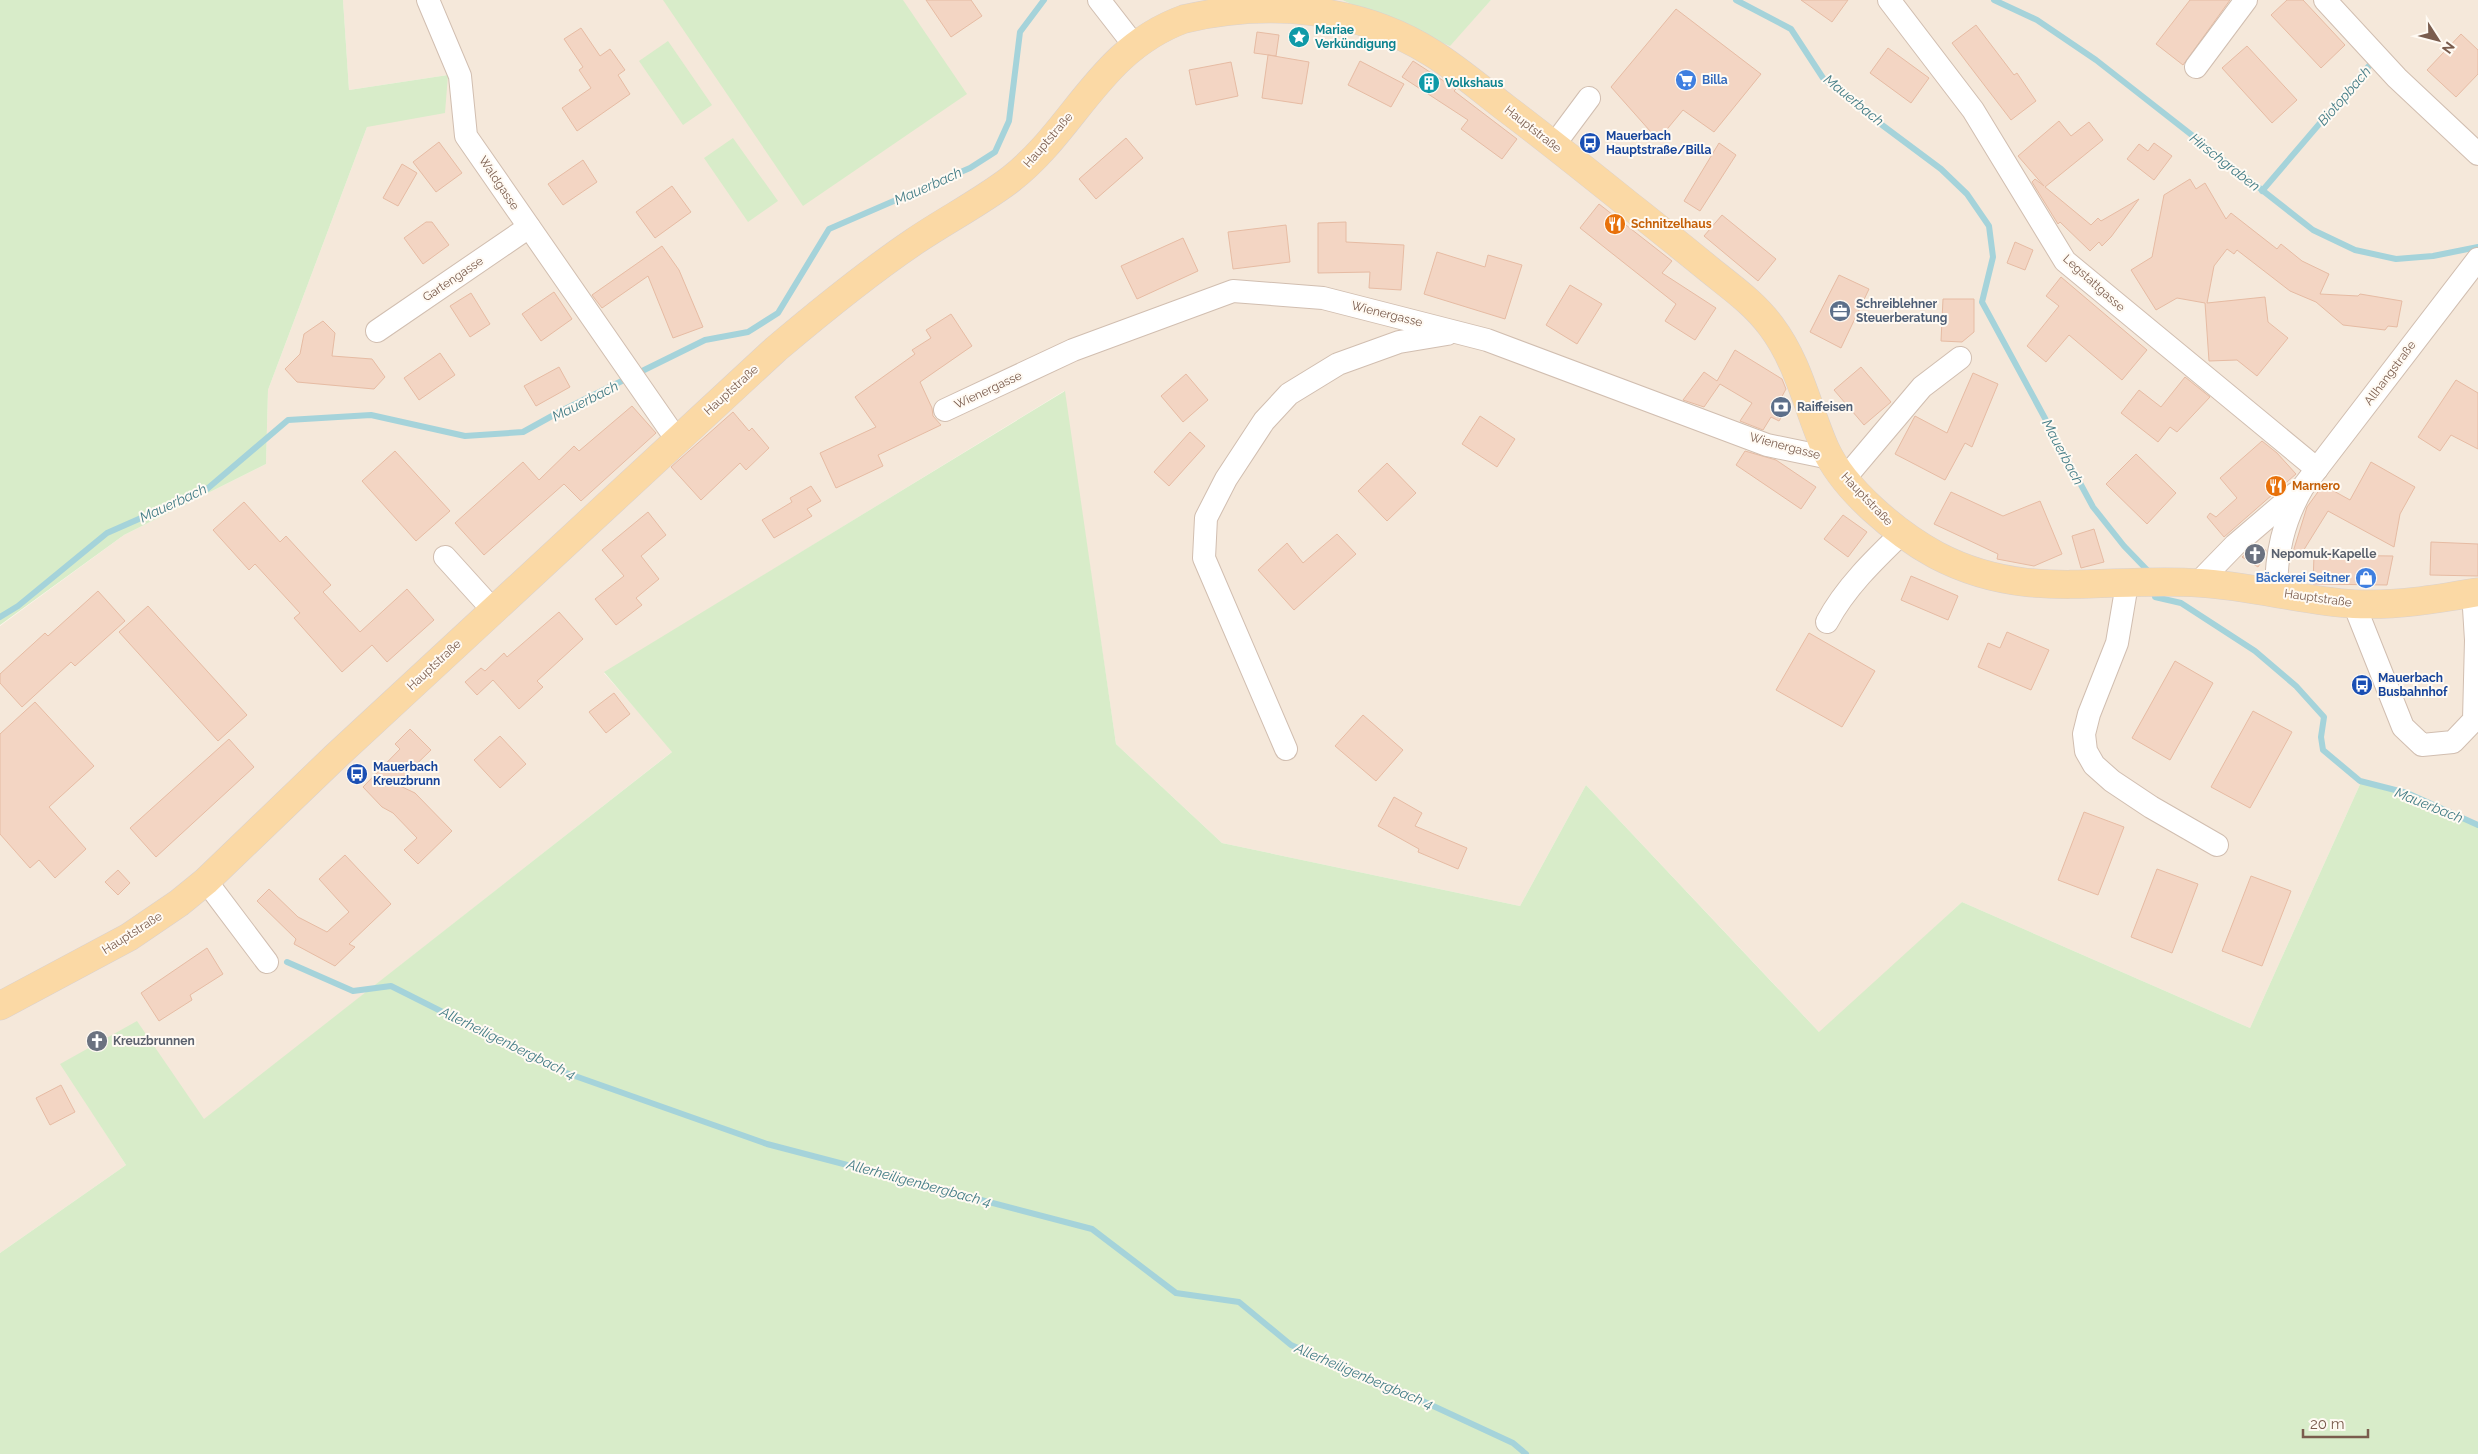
<svg xmlns="http://www.w3.org/2000/svg" width="2478" height="1454" font-family="Raleway,sans-serif">
	<rect width="100%" height="100%" fill="#fdf6ec"/>
	<!-- residential -->
	<polygon fill="#f5e8da" points="343,0 1342,0 1450,45 1491,0 2478,0 2478,823 2362,780 2250,1028 1962,902 1820,1033 1586,785 1520,906 1222,843 1116,744 1064,391 604,673 673,751 204,1120 137,1022 61,1064 126,1165 0,1253 0,626 124,535 266,464 268,390 367,127 448,75 349,90"/>
	<!-- green -->
	<g fill="#d8ecc9">
		<polygon points="0,0 343,0 349,90 448,75 445,113 367,127 268,390 266,464 124,535 0,625"/>
		<polygon points="663,0 903,0 967,94 803,206"/>
		<polygon points="1342,0 1491,0 1450,46"/>
		<polygon points="668,41 712,105 683,125 639,61"/>
		<polygon points="733,138 778,201 748,222 704,158"/>
		<polygon points="1065,391 1116,744 1222,843 1520,906 1586,785 1819,1032 1962,902 2250,1028 2362,780 2478,823 2478,1454 0,1454 0,1253 126,1165 60,1064 137,1021 204,1119 672,752 604,672"/>
	</g>
	<g fill="none" stroke-linecap="round" stroke-linejoin="round">
		<!-- stream -->
		<g stroke="#a5d3da" stroke-width="6">
			<polyline points="1736,0 1791,29 1823,78 1866,113 1941,169 1967,194 1989,226 1993,257 1982,302 2093,507 2124,546 2151,574"/>
			<polyline points="1994,0 2037,20 2096,60 2313,230 2355,250 2396,259 2433,256 2478,247"/>
			<polyline points="2262,191 2374,60"/>
			<polyline points="2154,589 2155,597 2181,603 2255,651 2296,686 2324,717 2321,737 2323,750 2360,781 2407,793 2478,825"/>
			<polyline points="0,617 18,606 107,533 207,489 288,420 371,415 465,436 523,432 561,411 705,340 748,332 778,313 829,229 970,168 995,152 1009,121 1020,32 1044,0"/>
			<polyline points="287,962 353,991 391,986 558,1070 767,1144 1092,1229 1176,1293 1239,1302 1291,1345 1416,1398 1513,1443 1526,1454"/>
		</g>
	</g>
	<!-- building -->
	<g fill="#f3d5c3" stroke="#e6bba3">
		<polygon points="926,0 971,0 982,16 951,37"/>
		<polygon points="1801,0 1848,0 1832,22"/>
		<polygon points="2190,0 2230,0 2183,65 2156,44"/>
		<polygon points="2287,0 2303,0 2345,45 2321,68 2271,15"/>
		<polygon points="1676,9 1761,74 1714,132 1683,110 1658,140 1611,87"/>
		<polygon points="1976,25 2014,75 2017,73 2036,101 2011,120 1952,43"/>
		<polygon points="581,28 600,56 610,49 625,70 618,75 630,94 577,131 562,108 591,88 579,70 583,67 564,39"/>
		<polygon points="1257,32 1279,35 1276,56 1254,53"/>
		<polygon points="2461,34 2478,50 2478,74 2456,97 2427,70"/>
		<polygon points="2247,46 2297,100 2272,123 2222,68"/>
		<polygon points="1888,48 1929,78 1911,103 1870,73"/>
		<polygon points="1268,55 1309,62 1302,104 1262,98"/>
		<polygon points="1360,61 1404,84 1391,107 1348,85"/>
		<polygon points="1413,61 1456,89 1454,91 1517,139 1502,159 1461,129 1468,120 1402,77"/>
		<polygon points="1231,62 1238,96 1196,105 1189,70"/>
		<polygon points="2059,121 2071,136 2089,122 2103,140 2045,187 2091,225 2098,218 2101,221 2139,199 2111,237 2102,246 2099,242 2090,251 2060,222 2058,224 2032,182 2035,179 2044,186 2018,156"/>
		<polygon points="1126,138 1143,158 1096,199 1079,179"/>
		<polygon points="439,142 462,173 436,192 413,162"/>
		<polygon points="1719,143 1736,155 1700,211 1684,201"/>
		<polygon points="2154,143 2172,156 2154,180 2127,159 2139,144 2148,151"/>
		<polygon points="583,160 597,182 563,205 548,184"/>
		<polygon points="402,164 417,173 398,206 383,198"/>
		<polygon points="2190,179 2196,189 2205,183 2226,219 2231,213 2277,249 2281,244 2302,261 2329,274 2320,294 2358,296 2360,294 2402,301 2397,327 2388,326 2385,330 2343,325 2316,302 2290,291 2237,250 2234,254 2227,249 2214,266 2207,303 2265,297 2268,322 2288,338 2257,376 2237,360 2209,361 2205,303 2177,298 2156,310 2131,270 2152,257 2164,195"/>
		<polygon points="672,186 691,212 655,238 636,212"/>
		<polygon points="1599,204 1672,261 1662,273 1716,308 1695,340 1665,321 1676,304 1580,228"/>
		<polygon points="1722,215 1776,259 1758,281 1704,236"/>
		<polygon points="426,222 432,222 449,245 423,264 404,238"/>
		<polygon points="1346,222 1346,242 1404,245 1401,290 1369,288 1370,272 1318,273 1318,223"/>
		<polygon points="1286,225 1290,262 1233,269 1228,232"/>
		<polygon points="1183,238 1198,271 1137,299 1121,266"/>
		<polygon points="2015,242 2033,250 2025,270 2007,263"/>
		<polygon points="662,246 679,270 703,327 673,338 648,276 602,308 592,295"/>
		<polygon points="1437,252 1485,267 1488,255 1522,265 1505,319 1424,294"/>
		<polygon points="1839,275 1869,289 1841,348 1810,332"/>
		<polygon points="2061,277 2147,350 2122,380 2069,335 2046,362 2027,346 2059,306 2046,296"/>
		<polygon points="1570,285 1602,304 1577,344 1546,325"/>
		<polygon points="554,292 572,319 541,341 522,314"/>
		<polygon points="471,293 490,324 470,337 450,306"/>
		<polygon points="1943,299 1974,299 1974,332 1962,342 1941,341"/>
		<polygon points="951,314 972,346 920,382 932,408 933,416 941,425 878,455 883,466 836,488 820,453 876,427 855,397 915,354 912,350 931,338 926,330"/>
		<polygon points="323,321 335,333 332,356 372,359 385,377 374,389 297,382 285,369 300,354 304,334"/>
		<polygon points="1735,350 1782,379 1786,389 1780,400 1789,405 1779,421 1771,417 1763,430 1740,421 1752,403 1720,384 1704,407 1683,400 1704,372 1717,381"/>
		<polygon points="440,353 455,375 419,400 404,378"/>
		<polygon points="559,367 570,387 536,406 524,386"/>
		<polygon points="1861,367 1891,402 1864,425 1834,390"/>
		<polygon points="1973,373 1998,384 1972,447 1965,443 1945,480 1895,454 1915,416 1947,433"/>
		<polygon points="1186,374 1208,400 1183,422 1161,396"/>
		<polygon points="2185,377 2210,397 2177,432 2170,427 2158,442 2121,413 2139,390 2161,407"/>
		<polygon points="2456,380 2478,393 2478,449 2451,435 2440,451 2418,437"/>
		<polygon points="632,406 656,433 581,501 564,484 484,555 455,523 523,462 539,480 574,446 579,451"/>
		<polygon points="733,412 749,431 752,428 769,448 746,470 740,463 701,500 671,467"/>
		<polygon points="1480,416 1515,439 1497,467 1462,444"/>
		<polygon points="1190,432 1205,446 1169,486 1154,472"/>
		<polygon points="2262,441 2277,453 2296,474 2224,537 2207,517 2210,513 2216,517 2237,498 2220,478"/>
		<polygon points="395,451 450,511 416,541 362,481"/>
		<polygon points="1745,451 1776,460 1816,487 1801,509 1736,465"/>
		<polygon points="2136,454 2176,493 2147,524 2106,484"/>
		<polygon points="2371,462 2415,487 2400,514 2394,547 2328,511 2300,556 2293,552 2307,507 2323,485 2350,500"/>
		<polygon points="1387,463 1416,493 1387,521 1358,491"/>
		<polygon points="811,486 821,501 807,509 812,516 774,538 762,520 792,502 790,498"/>
		<polygon points="1951,492 2003,516 2040,501 2062,554 2034,566 1997,559 1998,554 1934,524"/>
		<polygon points="244,502 280,542 286,536 331,585 323,592 360,632 407,589 434,620 387,662 372,645 342,672 294,618 300,613 255,564 249,570 213,530"/>
		<polygon points="648,512 666,535 641,556 659,579 636,598 642,605 616,625 595,599 624,576 602,550"/>
		<polygon points="1843,515 1867,532 1848,557 1824,539"/>
		<polygon points="2094,529 2104,562 2081,568 2072,536"/>
		<polygon points="1337,534 1356,554 1294,610 1258,570 1287,543 1303,563"/>
		<polygon points="2431,542 2478,544 2478,576 2430,575"/>
		<polygon points="2257,544 2266,550 2265,556 2258,567 2242,557"/>
		<polygon points="2314,555 2393,556 2387,585 2313,584"/>
		<polygon points="1911,576 1958,596 1948,620 1901,600"/>
		<polygon points="98,591 125,621 75,666 71,662 22,707 0,683 0,674 45,633 48,636"/>
		<polygon points="148,606 247,715 218,741 119,632"/>
		<polygon points="559,612 583,639 537,681 543,687 519,709 493,680 477,695 465,682 481,668 485,671 504,653 507,657"/>
		<polygon points="2007,632 2049,650 2031,690 1978,667 1988,643 2000,648"/>
		<polygon points="1809,633 1875,671 1842,727 1776,690"/>
		<polygon points="2175,661 2213,683 2170,760 2132,738"/>
		<polygon points="614,693 630,714 606,733 589,712"/>
		<polygon points="35,702 94,766 49,807 86,849 55,878 39,860 30,868 0,834 0,734"/>
		<polygon points="2253,711 2292,732 2250,808 2211,787"/>
		<polygon points="1363,715 1403,750 1376,781 1335,746"/>
		<polygon points="410,729 431,750 396,784 415,793 452,831 418,864 404,850 417,838 393,813 382,807 363,787 400,749 395,744"/>
		<polygon points="500,736 526,764 500,788 474,760"/>
		<polygon points="229,739 254,767 156,857 130,828"/>
		<polygon points="1394,797 1422,813 1415,826 1467,848 1458,869 1418,852 1419,849 1378,826"/>
		<polygon points="2084,812 2124,827 2098,895 2058,880"/>
		<polygon points="345,855 391,904 349,944 355,947 335,966 294,944 296,939 257,901 269,889 298,917 327,932 349,912 319,879"/>
		<polygon points="2157,869 2198,884 2172,953 2131,937"/>
		<polygon points="118,870 130,883 118,895 105,882"/>
		<polygon points="2251,876 2291,891 2262,966 2222,951"/>
		<polygon points="207,948 223,974 190,995 192,1000 159,1021 141,993"/>
		<polygon points="61,1085 75,1112 50,1125 36,1098"/>
	</g>
	<g fill="none" stroke-linecap="round" stroke-linejoin="round">
		<!-- minor casing -->
		<g stroke="#d1beb0" stroke-width="24">
			<g id="minor">
				<polyline points="428,0 460,76 466,136 677,440"/>
				<polyline points="1099,0 1134,45"/>
				<polyline points="1889,0 1973,110 2065,261 2317,469"/>
				<polyline points="2325,0 2397,78 2478,154"/>
				<polyline points="2196,67 2246,0"/>
				<polyline points="1554,145 1589,98"/>
				<polyline points="377,331 529,227"/>
				<polyline points="945,410 1073,350 1233,291 1323,298 1487,340 1767,445 1830,458"/>
				<polyline points="1845,478 1922,387 1960,358"/>
				<polyline points="445,557 493,610"/>
				<polyline points="2198,583 2235,545 2296,493"/>
				<polyline points="2127,584 2117,643 2089,714 2084,734 2086,751 2094,765 2112,781 2151,807 2217,845"/>
				<path d="M2276,593c0,-39 7,-72 27,-106l175,-228"/>
				<polyline points="2354,604 2403,727 2422,745 2453,742 2474,720 2476,640 2473,592"/>
				<path d="M1827,622c18,-34 47,-62 75,-89"/>
				<polyline points="1286,749 1204,558 1206,518 1226,479 1264,421 1289,394 1338,364 1399,342 1447,334"/>
				<polyline points="206,881 267,962"/>
			</g>
		</g>
		<!-- major casing -->
		<g stroke="#dad1cd" stroke-width="29">
			<path id="major" d="M0,1006l129,-69 50,-34 27,-22 129,-124 441,-408c45,-38 90,-75 139,-108 31,-21 66,-39 96,-62 65,-51 88,-129 173,-160 83,-19 174,-13 248,34 26,16 50,37 75,56 41,31 81,63 122,96 27,21 54,43 81,65 21,17 44,33 61,56 28,37 36,81 54,122 19,42 71,85 111,107 91,48 169,21 264,28 52,3 103,18 154,21 43,2 83,-5 124,-12"/>
		</g>
		<!-- minor -->
		<use href="#minor" stroke="#fff" stroke-width="22"/>
		<!-- major -->
		<use href="#major" stroke="#fbd9a5" stroke-width="28"/>
	</g>
	<!-- icons -->
	<defs>
		<g id="sight-disc" transform="scale(1.125)"><circle r="9.5" fill="#0f9aa8" stroke="#fffaf3"/><path d="M0-6L1.8-2.2L6-1.7L2.9 1.2L3.7 5.4L0 3.3L-3.7 5.4L-2.9 1.2L-6-1.7L-1.8-2.2Z" fill="#fff"/></g>
		<g id="supermarket-disc" transform="scale(1.125)"><circle r="9.5" fill="#3f7fe0" stroke="#fffaf3"/><path d="M-6-5.5h2.5l.6 2H6L4.5 2H-2.5L-4.4-4H-6ZM-1.5 3.2a1.3 1.3 0 1 0 .1 0ZM3 3.2a1.3 1.3 0 1 0 .1 0Z" fill="#fff"/></g>
		<g id="building-disc" transform="scale(1.125)"><circle r="9.5" fill="#0f9aa8" stroke="#fffaf3"/><path d="M-4-6H4V6H1V3H-1V6H-4ZM-2.5-4.3h1.7v1.8h-1.7ZM.8-4.3h1.7v1.8H.8ZM-2.5-1h1.7V.8h-1.7ZM.8-1h1.7V.8H.8Z" fill="#fff"/></g>
		<g id="bus-disc" transform="scale(1.125)"><circle r="9.5" fill="#1a4fb4" stroke="#fffaf3"/><path d="M-5-6H5V4H4V6H2V4H-2V6H-4V4H-5ZM-3.5-4V0h7V-4ZM-3.5 1.2v1.5H-2V1.2ZM2 1.2v1.5H3.5V1.2Z" fill="#fff"/></g>
		<g id="restaurant-disc" transform="scale(1.125)"><circle r="9.5" fill="#e8710a" stroke="#fffaf3"/><path d="M-5-6h1v4h1v-4h1v4h1v-4h1v5L-1.5 .5V6h-2V.5L-5-1ZM5-6V6H3V1.5H1.5Q1.5-4 5-6Z" fill="#fff"/></g>
		<g id="office-disc" transform="scale(1.125)"><circle r="9.5" fill="#5c6f8a" stroke="#fffaf3"/><path d="M-6-3h4V-5.5h4V-3h4V5H-6ZM-1-4.5V-3h2v-1.5ZM-6 0V1H6V0Z" fill="#fff"/></g>
		<g id="bank-disc" transform="scale(1.125)"><circle r="9.5" fill="#5c6f8a" stroke="#fffaf3"/><path d="M-6-4H6V4H-6ZM0-2.3a2.3 2.3 0 1 0 0 4.6a2.3 2.3 0 1 0 0-4.6Z" fill="#fff"/></g>
		<g id="church-disc" transform="scale(1.125)"><circle r="9.5" fill="#6b7280" stroke="#fffaf3"/><path d="M-1.2-6h2.4v3.5h3.3v2.4h-3.3V6h-2.4V-.1h-3.3v-2.4h3.3Z" fill="#fff"/></g>
		<g id="shop-disc" transform="scale(1.125)"><circle r="9.5" fill="#3f7fe0" stroke="#fffaf3"/><path d="M-5-2.5h2.3a2.7 3.5 0 0 1 5.4 0H5L5.5 6h-11ZM-1.5-2.5h3a1.5 2.3 0 0 0-3 0Z" fill="#fff"/></g>
	</defs>
	<g fill-rule="evenodd">
		<use href="#sight-disc" x="1299" y="37"/>
		<use href="#supermarket-disc" x="1686" y="80"/>
		<use href="#building-disc" x="1429" y="83"/>
		<use href="#bus-disc" x="1590" y="143"/>
		<use href="#restaurant-disc" x="1615" y="224"/>
		<use href="#office-disc" x="1840" y="311"/>
		<use href="#bank-disc" x="1781" y="407"/>
		<use href="#restaurant-disc" x="2276" y="486"/>
		<use href="#church-disc" x="2255" y="554"/>
		<use href="#shop-disc" x="2366" y="578"/>
		<use href="#bus-disc" x="2362" y="685"/>
		<use href="#bus-disc" x="357" y="774"/>
		<use href="#church-disc" x="97" y="1041"/>
	</g>
	<g text-anchor="middle" dominant-baseline="central" stroke-width="4" stroke-linejoin="round" paint-order="stroke">
		<!-- culture labels -->
		<g font-size="12" font-weight="bold" fill="#0d838f" stroke="#fffaf3" text-anchor="start">
			<text x="1315" y="30">Mariae<tspan x="1315" dy="14">Verkündigung</tspan></text>
			<text x="1445" y="83">Volkshaus</text>
		</g>
		<!-- shop labels -->
		<g font-size="12" font-weight="bold" fill="#366cbe" stroke="#fffaf3" text-anchor="start">
			<text x="1702" y="80">Billa</text>
			<text x="2350" y="578" text-anchor="end">Bäckerei Seitner</text>
		</g>
		<!-- street labels -->
		<g font-size="12" fill="#7a5c4d" stroke="#fffaf3">
			<text transform="translate(1533 129) rotate(38)">Hauptstraße</text>
			<text transform="translate(1048 140) rotate(-49)">Hauptstraße</text>
			<text transform="translate(499 183) rotate(56)">Waldgasse</text>
			<text transform="translate(453 279) rotate(-34)">Gartengasse</text>
			<text transform="translate(2094 283) rotate(42)">Legstattgasse</text>
			<text transform="translate(1387 314) rotate(14)">Wienergasse</text>
			<text transform="translate(2390 373) rotate(-53)">Allhangstraße</text>
			<text transform="translate(731 390) rotate(-42)">Hauptstraße</text>
			<text transform="translate(988 390) rotate(-25)">Wienergasse</text>
			<text transform="translate(1785 446) rotate(15)">Wienergasse</text>
			<text transform="translate(1867 499) rotate(46)">Hauptstraße</text>
			<text transform="translate(2318 598) rotate(8)">Hauptstraße</text>
			<text transform="translate(434 665) rotate(-43)">Hauptstraße</text>
			<text transform="translate(132 933) rotate(-32)">Hauptstraße</text>
		</g>
		<!-- transit labels -->
		<g font-size="12" font-weight="bold" fill="#164399" stroke="#fffaf3" text-anchor="start">
			<text x="1606" y="136">Mauerbach<tspan x="1606" dy="14">Hauptstraße/Billa</tspan></text>
			<text x="2378" y="678">Mauerbach<tspan x="2378" dy="14">Busbahnhof</tspan></text>
			<text x="373" y="767">Mauerbach<tspan x="373" dy="14">Kreuzbrunn</tspan></text>
		</g>
		<!-- food labels -->
		<g font-size="12" font-weight="bold" fill="#c56008" stroke="#fffaf3" text-anchor="start">
			<text x="1631" y="224">Schnitzelhaus</text>
			<text x="2292" y="486">Marnero</text>
		</g>
		<!-- service labels -->
		<g font-size="12" font-weight="bold" fill="#4e5e75" stroke="#fffaf3" text-anchor="start">
			<text x="1856" y="304">Schreiblehner<tspan x="1856" dy="14">Steuerberatung</tspan></text>
			<text x="1797" y="407">Raiffeisen</text>
		</g>
		<!-- worship labels -->
		<g font-size="12" font-weight="bold" fill="#5b616d" stroke="#fffaf3" text-anchor="start">
			<text x="2271" y="554">Nepomuk-Kapelle</text>
			<text x="113" y="1041">Kreuzbrunnen</text>
		</g>
		<!-- water labels -->
		<g font-size="14" font-style="italic" fill="#437c86" stroke="#fffaf3">
			<text transform="translate(2344 96) rotate(-49)">Biotopbach</text>
			<text transform="translate(1854 100) rotate(39)">Mauerbach</text>
			<text transform="translate(2225 162) rotate(38)">Hirschgraben</text>
			<text transform="translate(928 186) rotate(-24)">Mauerbach</text>
			<text transform="translate(585 401) rotate(-27)">Mauerbach</text>
			<text transform="translate(2063 452) rotate(62)">Mauerbach</text>
			<text transform="translate(173 503) rotate(-25)">Mauerbach</text>
			<text transform="translate(2429 805) rotate(22)">Mauerbach</text>
			<text transform="translate(508 1043) rotate(26)">Allerheiligenbergbach 4</text>
			<text transform="translate(919 1183) rotate(15)">Allerheiligenbergbach 4</text>
			<text transform="translate(1364 1376) rotate(23)">Allerheiligenbergbach 4</text>
		</g>
	</g>
	<!-- north arrow -->
	<g transform="translate(2438 40) rotate(126)" stroke="#fffaf3" stroke-width="4" paint-order="stroke">
	<path d="M0-4L9 19L0 12L-9 19Z" fill="#7a5c4d"/>
	<text y="-8" font-size="14" font-weight="bold" text-anchor="middle" fill="#7a5c4d">N</text>
	</g>
	<!-- scale -->
	<path d="M2303 1429v8h65v-8" fill="none" stroke="#7a5c4d" stroke-width="2.5"/>
	<text x="2310" y="1429" font-size="15" fill="#7a5c4d" stroke="#fffaf3" stroke-width="4" paint-order="stroke">20 m</text>
</svg>
